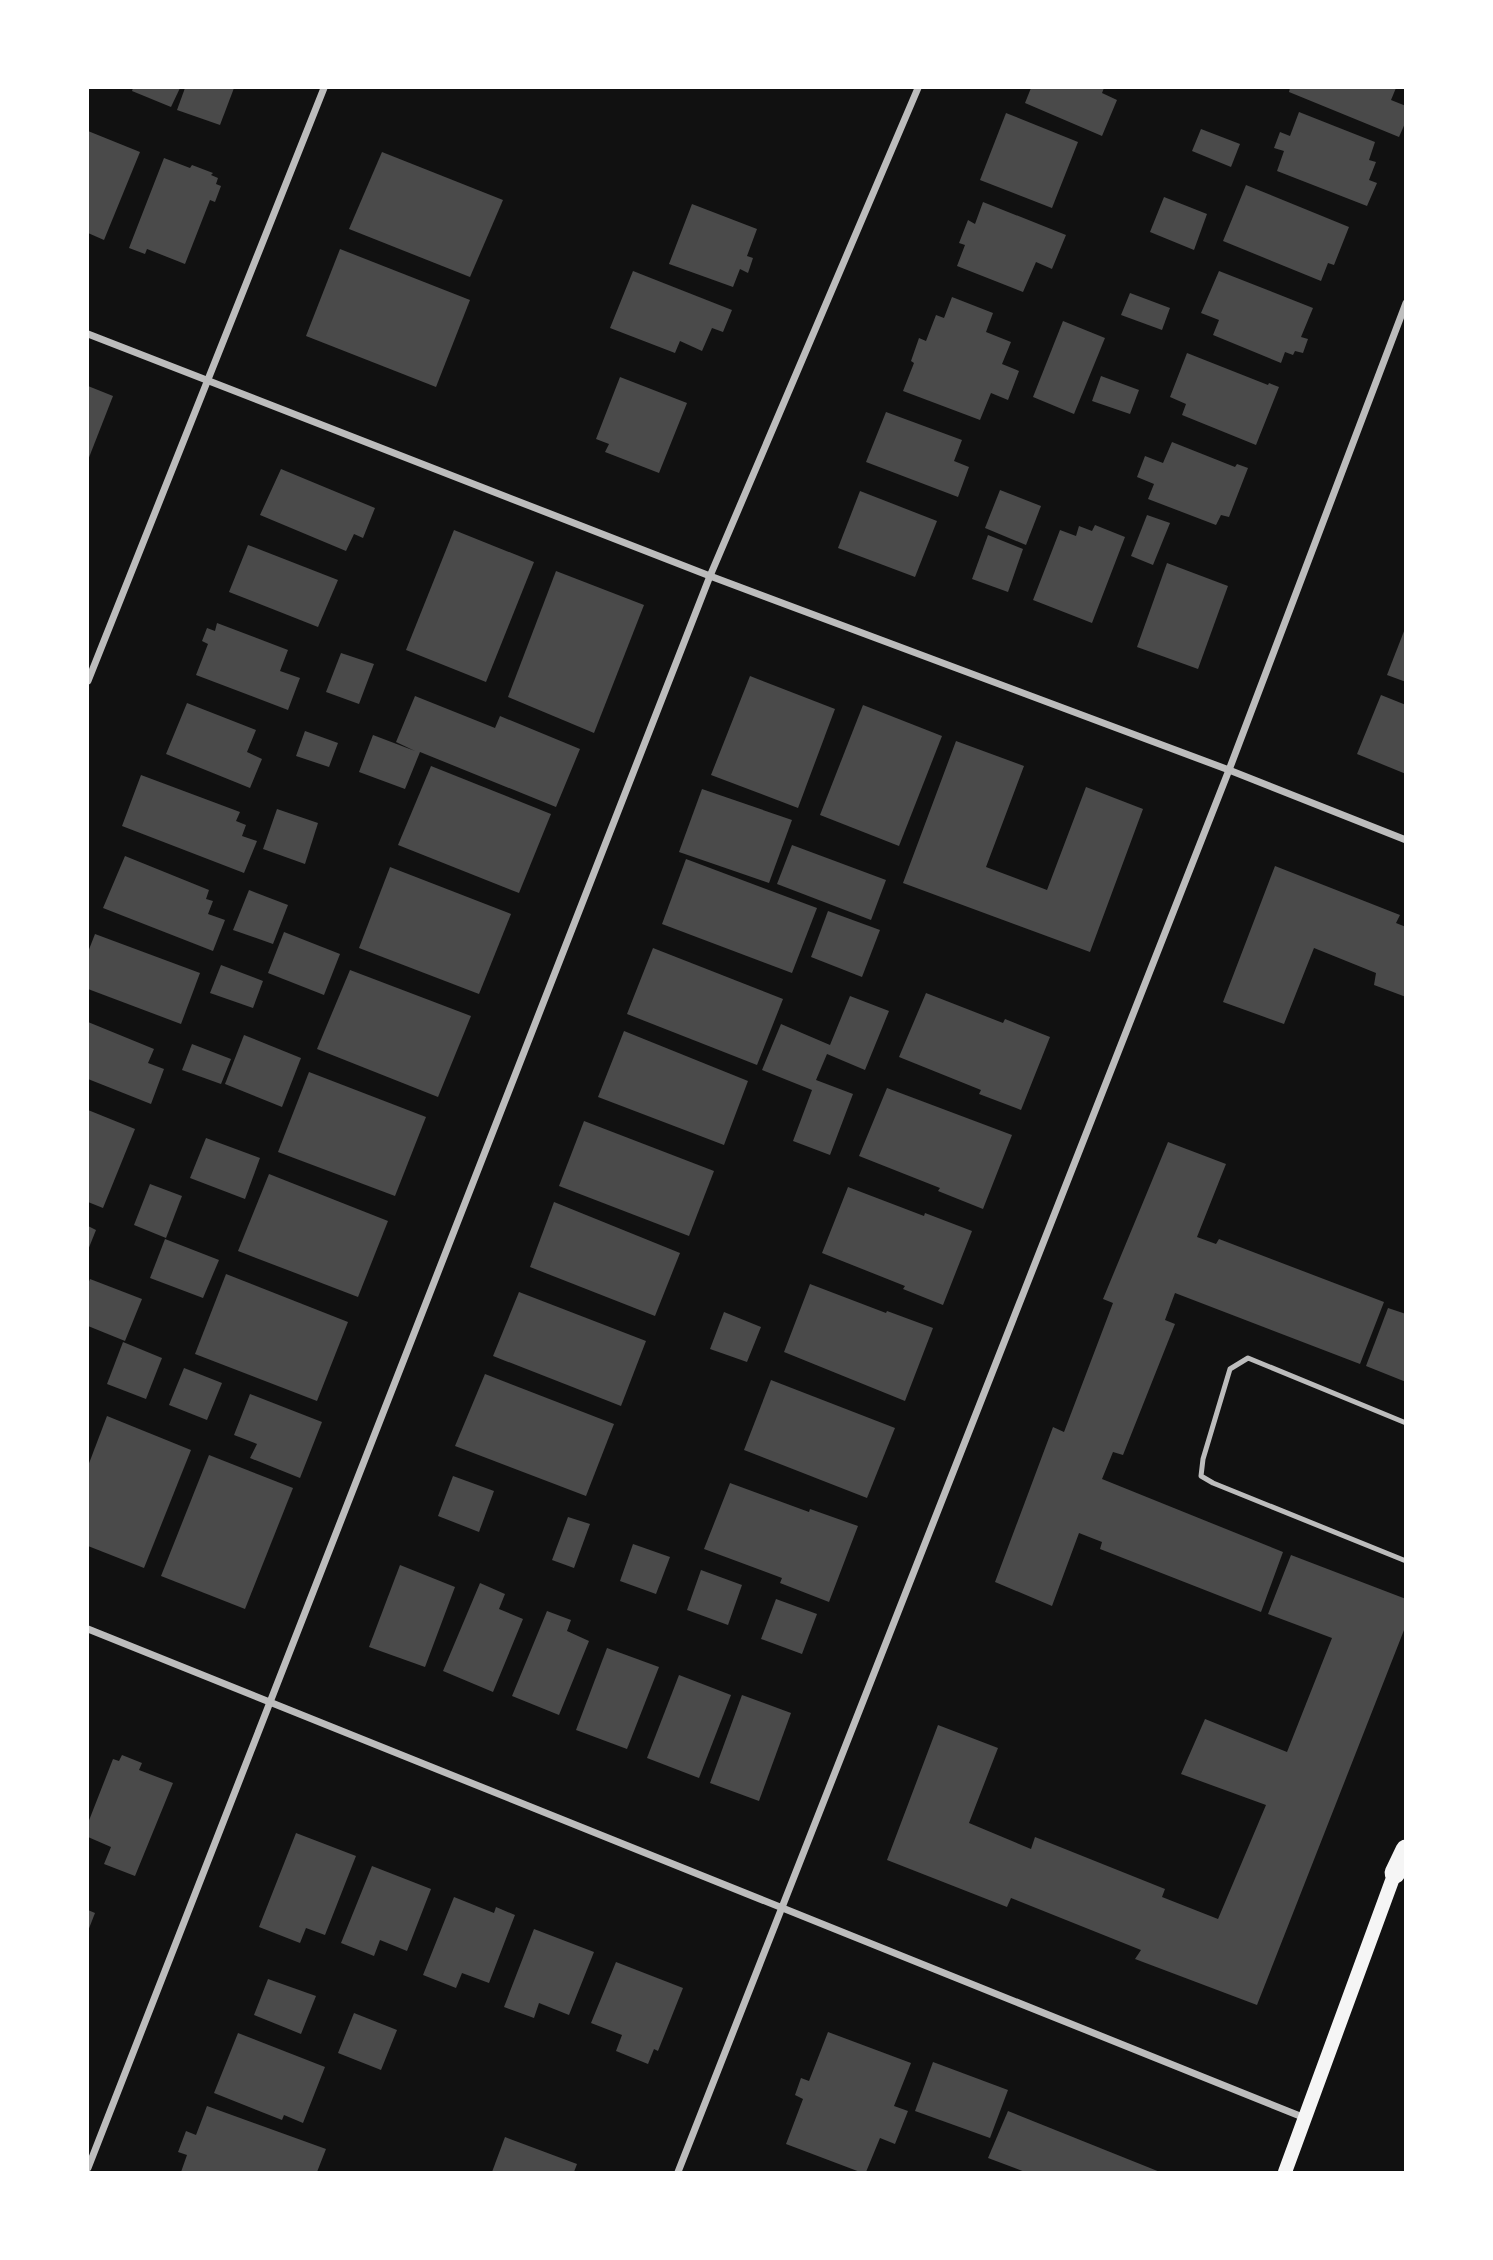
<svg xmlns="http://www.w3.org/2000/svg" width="1493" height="2260" font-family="'IBM Plex Sans',sans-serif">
	<rect width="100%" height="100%" fill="#111"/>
	<!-- building -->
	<g fill="#4a4a4a">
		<polygon points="133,88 180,88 171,107 132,91"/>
		<polygon points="185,88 234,88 220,125 177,110"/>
		<polygon points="1031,88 1104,88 1102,93 1117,100 1102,136 1025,103"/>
		<polygon points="1290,88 1396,88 1391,100 1406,106 1406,121 1399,137 1289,92"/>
		<polygon points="1299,112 1375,142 1369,160 1376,162 1369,180 1377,183 1367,206 1277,171 1284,151 1274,148 1280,132 1290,136"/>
		<polygon points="1006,113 1078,142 1052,208 980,180"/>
		<polygon points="1201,129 1240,144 1231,167 1192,151"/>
		<polygon points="88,131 140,152 104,240 88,233"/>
		<polygon points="382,152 503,200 470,277 349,229"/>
		<polygon points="164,158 190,168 192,165 213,173 211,175 218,178 216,184 221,186 215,202 210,200 185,264 147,249 145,254 129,248"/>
		<polygon points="1246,185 1349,227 1334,265 1328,263 1321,281 1223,241"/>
		<polygon points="1164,197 1207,214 1194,250 1150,232"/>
		<polygon points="983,202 1066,235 1052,269 1036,262 1023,292 957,266 965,245 959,243 968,220 975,224"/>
		<polygon points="692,204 757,229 747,256 753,258 748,273 740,269 733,287 669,264"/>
		<polygon points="340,249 470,300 436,387 306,336"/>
		<polygon points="633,271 732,310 723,332 712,328 702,351 680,341 675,353 610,328"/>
		<polygon points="1219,271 1313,308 1301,337 1308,339 1303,353 1295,351 1293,355 1285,352 1281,363 1213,335 1219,320 1201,313"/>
		<polygon points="1130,293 1170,308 1162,330 1121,315"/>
		<polygon points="952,297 993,313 986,332 1011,342 1002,364 1019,371 1008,400 991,393 980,420 903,391 914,363 911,361 919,338 926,341 936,315 944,318"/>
		<polygon points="1063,321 1105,338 1074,414 1033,397"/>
		<polygon points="1187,353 1268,385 1269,383 1279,387 1256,445 1182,415 1186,404 1170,397"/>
		<polygon points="1101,376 1139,390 1130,414 1092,401"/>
		<polygon points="620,377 687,403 659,473 605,452 609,444 596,439"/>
		<polygon points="88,386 113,396 88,460"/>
		<polygon points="886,412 962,440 954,461 969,467 958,497 866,462"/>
		<polygon points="1172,442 1235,467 1237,464 1248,468 1229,517 1221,515 1216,525 1148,499 1154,484 1137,477 1145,456 1163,463"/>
		<polygon points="281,469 375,508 363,538 354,534 346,551 260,515"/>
		<polygon points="1000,490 1041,506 1026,545 985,528"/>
		<polygon points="860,491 937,521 915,577 838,548"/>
		<polygon points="1147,515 1170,523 1153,565 1131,556"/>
		<polygon points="1095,525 1125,537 1092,623 1033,600 1060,530 1076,536 1079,526 1092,531"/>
		<polygon points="454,530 534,562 486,682 406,650"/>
		<polygon points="988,535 1023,549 1008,592 972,579"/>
		<polygon points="248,545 338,580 318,627 229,592"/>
		<polygon points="1167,563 1228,586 1198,669 1137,647"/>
		<polygon points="556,571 644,605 594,733 508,697"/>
		<polygon points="217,623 288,650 280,671 300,678 288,710 196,675 208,644 202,641 207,628 215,631"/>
		<polygon points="1406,626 1406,682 1387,675"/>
		<polygon points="341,653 374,664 359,704 326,692"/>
		<polygon points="750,676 835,709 798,808 711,775"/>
		<polygon points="1381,695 1406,705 1406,774 1357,754"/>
		<polygon points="415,696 495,728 500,716 580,749 556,807 420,752 405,789 359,772 373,735 415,751 396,742"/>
		<polygon points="187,703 256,730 247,752 262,759 250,788 166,754"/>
		<polygon points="863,705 942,736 899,846 820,815"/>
		<polygon points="305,731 338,743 329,767 296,756"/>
		<polygon points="956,741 1024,766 986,867 1047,890 1086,787 1143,809 1090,952 903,883"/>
		<polygon points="431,766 551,814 519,893 398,845"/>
		<polygon points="141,775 240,812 236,821 246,825 242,836 257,841 244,873 122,826"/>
		<polygon points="702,789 792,820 769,883 679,852"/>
		<polygon points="277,809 318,823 305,864 263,849"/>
		<polygon points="792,845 886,880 871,920 777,884"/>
		<polygon points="125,856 209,890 206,899 213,901 208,914 225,920 213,951 103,908"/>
		<polygon points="686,859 817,908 792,973 662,924"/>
		<polygon points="1275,866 1400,915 1396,923 1406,927 1406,997 1374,985 1376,973 1314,948 1284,1024 1223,1002"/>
		<polygon points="390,867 511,914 479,994 359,948"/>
		<polygon points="249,890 288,905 273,944 233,930"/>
		<polygon points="828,911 880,930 862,977 811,957"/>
		<polygon points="284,932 340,954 324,995 268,973"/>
		<polygon points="95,934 200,973 181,1024 88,989 88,952"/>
		<polygon points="653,948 783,999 757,1065 627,1014"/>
		<polygon points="221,965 263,981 253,1008 210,993"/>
		<polygon points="350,970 471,1016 438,1097 317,1049"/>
		<polygon points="926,993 1003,1023 1005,1019 1050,1037 1021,1110 979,1094 981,1090 899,1057"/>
		<polygon points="850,996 889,1011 865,1070 827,1054 816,1080 853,1094 830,1155 793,1141 812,1090 762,1070 781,1024 830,1045"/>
		<polygon points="88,1022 154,1049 148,1063 164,1069 151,1104 88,1079"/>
		<polygon points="624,1031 748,1081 724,1145 598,1097"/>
		<polygon points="244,1035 301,1058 282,1107 225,1084"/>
		<polygon points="192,1044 231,1059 221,1084 182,1070"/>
		<polygon points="309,1072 426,1117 395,1196 278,1152"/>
		<polygon points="887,1088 1012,1135 983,1209 938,1191 940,1188 859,1156"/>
		<polygon points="88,1110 135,1129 103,1208 88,1202"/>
		<polygon points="584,1121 714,1171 689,1236 559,1186"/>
		<polygon points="206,1138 260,1158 245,1199 190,1178"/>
		<polygon points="1168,1142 1226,1164 1197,1237 1216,1244 1219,1239 1384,1302 1360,1364 1175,1293 1165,1320 1175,1324 1123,1455 1113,1452 1102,1479 1283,1552 1261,1612 1100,1549 1102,1542 1079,1533 1052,1606 995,1582 1053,1427 1064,1432 1113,1303 1103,1299"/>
		<polygon points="269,1174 388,1221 358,1297 238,1251"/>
		<polygon points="150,1184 182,1196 166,1238 134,1225"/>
		<polygon points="848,1187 924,1216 925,1213 972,1231 943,1305 903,1289 905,1286 822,1253"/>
		<polygon points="554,1202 680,1253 655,1316 530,1267"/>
		<polygon points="88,1226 96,1230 88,1250"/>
		<polygon points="165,1239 219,1260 203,1298 150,1278"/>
		<polygon points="226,1274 348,1322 317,1401 195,1354"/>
		<polygon points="90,1279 142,1299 125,1341 88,1326 88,1284"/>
		<polygon points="810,1284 886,1313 887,1311 933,1328 905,1401 784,1352"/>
		<polygon points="519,1292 646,1341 621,1406 493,1356"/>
		<polygon points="1388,1308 1406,1314 1406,1382 1366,1366"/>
		<polygon points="724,1312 761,1327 747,1362 710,1349"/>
		<polygon points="123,1342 162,1358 146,1399 107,1384"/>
		<polygon points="184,1368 222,1383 207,1420 169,1405"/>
		<polygon points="485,1374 614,1424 586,1496 455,1446"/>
		<polygon points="771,1380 895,1428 867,1498 744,1450"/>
		<polygon points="250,1394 322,1422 300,1478 250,1458 257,1444 234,1435"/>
		<polygon points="107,1416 191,1450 144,1568 88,1546 88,1466"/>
		<polygon points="209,1455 293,1488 245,1609 161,1576"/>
		<polygon points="453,1476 494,1491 479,1532 438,1516"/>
		<polygon points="730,1483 809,1512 810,1509 858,1526 829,1602 780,1583 782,1578 704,1549"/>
		<polygon points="568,1517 590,1524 574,1568 552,1560"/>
		<polygon points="633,1544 670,1557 656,1594 620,1581"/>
		<polygon points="1291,1555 1406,1599 1406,1625 1257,2005 1135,1959 1141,1950 1011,1898 1007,1907 887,1860 938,1725 998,1748 969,1823 1031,1849 1035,1837 1165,1889 1162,1897 1218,1919 1266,1805 1181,1774 1205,1719 1287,1752 1332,1638 1268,1614"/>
		<polygon points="400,1565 455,1587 425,1667 369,1647"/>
		<polygon points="701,1570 742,1585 728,1625 687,1610"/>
		<polygon points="480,1583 505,1594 499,1609 523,1619 493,1692 443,1671"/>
		<polygon points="776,1599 817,1614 802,1654 761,1639"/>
		<polygon points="547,1611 571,1620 567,1631 589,1641 559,1715 512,1696"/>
		<polygon points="607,1648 659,1667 627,1749 576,1730"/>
		<polygon points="679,1675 731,1695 699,1778 647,1758"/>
		<polygon points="742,1695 791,1713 759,1801 710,1783"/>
		<polygon points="122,1755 142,1763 139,1770 173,1783 135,1876 104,1864 111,1847 88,1837 88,1823 113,1759 119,1761"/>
		<polygon points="296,1833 356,1856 325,1935 306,1928 300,1943 259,1927"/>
		<polygon points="372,1866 431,1889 407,1951 380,1940 374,1956 341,1943"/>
		<polygon points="454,1897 494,1913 496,1907 515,1915 489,1983 462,1973 456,1988 423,1975"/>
		<polygon points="88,1910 95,1913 88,1931"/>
		<polygon points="534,1929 594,1952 569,2015 539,2003 534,2018 504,2007"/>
		<polygon points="616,1962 683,1988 658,2051 654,2049 648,2064 616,2051 622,2035 591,2023"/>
		<polygon points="268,1979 316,1996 301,2034 254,2015"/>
		<polygon points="354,2013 397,2030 381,2070 338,2053"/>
		<polygon points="828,2032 911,2063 894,2106 908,2111 895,2144 880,2138 866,2172 860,2172 786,2144 803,2099 795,2095 801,2078 809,2081"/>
		<polygon points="238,2033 325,2067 303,2123 284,2115 282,2120 214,2093"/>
		<polygon points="933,2062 1008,2090 990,2138 915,2111"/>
		<polygon points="207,2106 326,2149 317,2172 181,2172 187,2155 178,2152 186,2131 196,2135"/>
		<polygon points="1008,2111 1160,2172 1025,2172 988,2158"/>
		<polygon points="505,2137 577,2164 574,2172 492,2172"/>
	</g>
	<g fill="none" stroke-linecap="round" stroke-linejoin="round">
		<!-- service -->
		<polyline stroke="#bcbcbc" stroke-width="5" points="1406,1423 1248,1358 1230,1369 1203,1459 1201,1476 1213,1483 1406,1561"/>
		<!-- minor -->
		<g stroke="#bcbcbc" stroke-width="7">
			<polyline points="88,334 710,576 1229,770 1406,840"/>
			<polyline points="88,681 324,88"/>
			<polyline points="88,1629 1305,2118"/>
			<polyline points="88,2168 710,576 918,88"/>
			<polyline points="678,2172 1229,770 1406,303"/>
		</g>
		<!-- secondary -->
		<polyline stroke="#f5f5f5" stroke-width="14" points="1285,2172 1397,1867"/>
		<!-- motorway -->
		<polyline stroke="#f5f5f5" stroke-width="21" points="1395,1873 1406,1850"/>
	</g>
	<!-- border -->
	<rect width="1493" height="2260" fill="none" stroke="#ffffff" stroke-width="178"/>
</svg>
